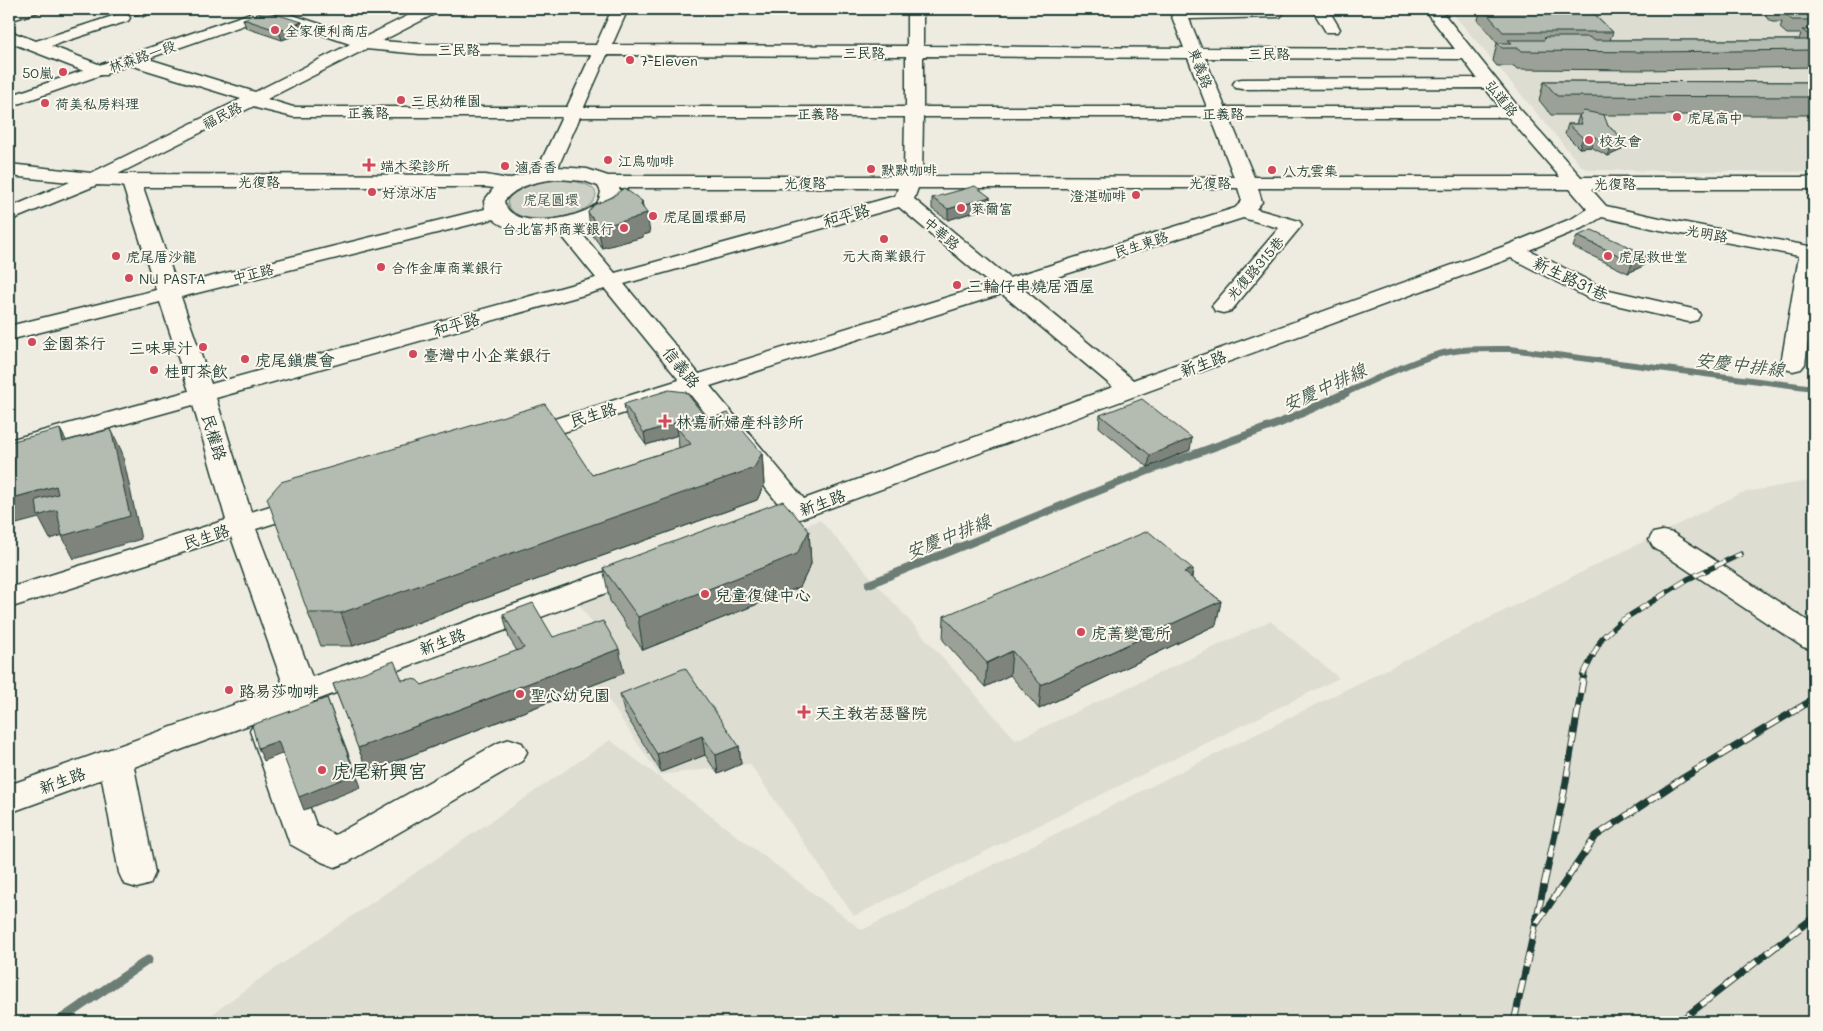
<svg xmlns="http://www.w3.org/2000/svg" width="1823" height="1031" font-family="Mali,'LXGW WenKai TC',sans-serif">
	<rect width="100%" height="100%" fill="#eeece1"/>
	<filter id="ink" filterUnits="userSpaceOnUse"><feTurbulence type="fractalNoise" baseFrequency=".02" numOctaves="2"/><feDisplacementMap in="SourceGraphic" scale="10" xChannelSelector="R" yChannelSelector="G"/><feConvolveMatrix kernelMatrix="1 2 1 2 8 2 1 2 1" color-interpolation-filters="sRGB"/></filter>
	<g filter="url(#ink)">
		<!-- built -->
		<g fill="#ddddd2">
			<polygon points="1449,9 1814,9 1814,172 1592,170 1582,167"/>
			<polygon points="1814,480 1814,1022 202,1022 254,983 610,740 862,930 1741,493"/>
			<polygon points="820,520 1016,740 1270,621 1339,678 854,916 750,764 659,775 597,683 607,644 578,603"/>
		</g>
		<!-- green -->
		<path fill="#cbcfc4" stroke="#75867c" d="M553,179c11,0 58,4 38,25 -14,15 -66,22 -80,6 -17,-19 32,-29 42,-31z"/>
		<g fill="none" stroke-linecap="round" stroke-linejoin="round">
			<!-- stream-far2 -->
			<path stroke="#6c7d74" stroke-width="6" d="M1343,394c30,-13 61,-30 93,-39 24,-7 50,-6 74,-6l304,39"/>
			<!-- stream-far1 -->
			<polyline stroke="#6c7d74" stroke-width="8" points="869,584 1145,472 1280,423 1346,393"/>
			<!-- stream -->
			<polyline stroke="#6c7d74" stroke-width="9" points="57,1022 148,960"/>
			<!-- minor casing -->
			<g stroke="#1f3d34" stroke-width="3">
				<g id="minor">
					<polygon points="17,9 41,9 38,12 9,21 9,11"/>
					<path d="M262,9h12l89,29 58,-29h20l-3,3 -56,29 38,3 176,1 16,-36h16l-16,36 295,1v-37h16v37l261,2 -15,-39h106l5,2 3,3 -3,3 -91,2 12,29 254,1 -31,-40h16l79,99 62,69h233v12h-223l15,17 54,12 154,29v50l-9,67 -4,5 -8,2 -8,-2 -4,-5 18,-108 -139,-26 -58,-13 -15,9 -58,24 76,39 92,21 3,5 -3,5 -8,2 -99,-23 -79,-41 -752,276 -10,-3 -4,-6 4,-6 32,-12 -92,-114 -167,52 -9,-3 -4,-5 4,-5 166,-52 -74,-91 -389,109 35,114 58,-18 10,3 4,6 -4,6 -63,20 56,148 320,-115 10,-3 10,3 4,7 -4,7 -338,125 -31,33 33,91 19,10 163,-92 12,-4 12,4 5,9 -5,9 -174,101 -13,5 -13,-5 -32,-18 -40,-113 4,-8 -120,44 21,106 -5,11 -13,4 -13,-4 -5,-11 -17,-94 -93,34v-28l275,-98 -53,-150 -222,71v-20l217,-68 -33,-115 -184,51v-16l180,-49 -29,-89 -151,38v-14l147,-36 -33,-104 -26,-1 -88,36v-13l61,-26 -61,-6v-12l82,9 150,-74 -114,-35 -2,-4 2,-4h12l116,36 95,-48 -87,-29 -3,-3zM366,49l54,5 171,1 -24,52h-274l-26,-8zM607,55l299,1v51h-322zM923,56l265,2 19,49h-284zM1205,58l258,1 14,19 -235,1 -6,1 -3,4 3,4 6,1 243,-1 15,19h-275zM254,106l2,2 37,9h269l-25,53 -29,9 -22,-4 -368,-1zM580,117h325l-1,56 -1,3h-295l-21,-7 -29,-2zM923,117h288l23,60 -312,-1zM1229,117h279l52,60h-306zM558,179l26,2 14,5 3,6c-1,4 -2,8 -4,11 -16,17 -87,29 -93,-2 13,-16 34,-20 54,-22zM143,187h343l8,1 -10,13 1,8 -308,76zM619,188h279l-3,8 -280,77 -39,-46c22,-5 39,-12 45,-35zM918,188h320l4,13 -7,7 -226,70 -95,-79zM1258,188l312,1 17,20 -14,9 -68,28 -372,134 -111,-92 221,-70 36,10 -67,78 3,5 8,2 8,-2 71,-86 -3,-4 -43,-12 6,-7zM899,207l91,77 -291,90 -75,-90zM493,219c17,15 43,13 65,12l38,47 -385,106 -30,-87zM1002,294l111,93 -309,112 -94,-113z"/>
					<polygon points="1312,9 1328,9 1340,29 1338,32 1326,32"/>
					<polygon points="122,13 128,15 130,18 128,21 51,46 106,67 108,71 106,75 94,75 9,42 9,31 36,41"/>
					<polygon points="1663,531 1673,533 1814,625 1814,650 1803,647 1653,547 1649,540 1653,533"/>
				</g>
			</g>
			<!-- major casing -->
			<g stroke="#1f3d34" stroke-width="3">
				<polygon id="major" points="262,9 284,9 281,12 9,107 9,96"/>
			</g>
			<!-- minor -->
			<use href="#minor" fill="#fbf7ec" fill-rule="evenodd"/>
			<!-- major -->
			<use href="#major" fill="#fbf7ec" fill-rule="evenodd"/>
			<!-- rail-far1 casing -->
			<g stroke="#1f3d34" stroke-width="5.5">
				<polyline id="rail-far1" points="1583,675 1602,638 1621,621 1688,579 1741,554"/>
			</g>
			<!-- rail casing -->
			<g stroke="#1f3d34" stroke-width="7">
				<g id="rail">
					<polyline points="1537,923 1596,836 1683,778 1814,699"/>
					<polyline points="1514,1022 1564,793 1584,674"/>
					<polyline points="1679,1022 1814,917"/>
				</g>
			</g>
			<!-- rail-far1 -->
			<use href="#rail-far1" stroke="#fbf7ec" stroke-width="4" stroke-dasharray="11" stroke-linecap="butt"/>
			<!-- rail -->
			<use href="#rail" stroke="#fbf7ec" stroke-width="5" stroke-dasharray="14" stroke-linecap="butt"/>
		</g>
		<!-- wall -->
		<g fill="#9ba197" stroke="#1f3d34">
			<polygon points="92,9 162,9 143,17"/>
			<polygon points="1470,9 1589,9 1613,32 1610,40 1800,40 1799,39 1801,34 1787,34 1780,28 1782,22 1772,22 1765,16 1767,9 1814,9 1814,67 1645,70 1517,69 1514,66 1497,66 1493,61 1497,43 1478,20 1480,11 1472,12"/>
			<polygon points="243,19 304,32 282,40 246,28"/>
			<polygon points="1544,81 1814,82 1814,115 1603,115 1608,126 1625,140 1621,150 1608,156 1591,147 1579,148 1565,134 1568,124 1576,124 1579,116 1580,115 1551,115 1539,100"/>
			<polygon points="990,197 990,207 948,220 932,209 932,198"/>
			<polygon points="642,201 643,207 650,233 643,235 643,237 602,248 591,233 588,212"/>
			<polygon points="1577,236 1643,266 1628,273 1573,247"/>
			<polygon points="624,404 703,420 762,453 764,485 757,500 353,646 321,646 308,613 592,475 679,448 678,435 646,445 626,416"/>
			<polygon points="1100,415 1190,450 1148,467 1099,427"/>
			<polygon points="809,531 811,564 800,587 643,650 610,601 603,568"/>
			<polygon points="1193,569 1192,578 1221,601 1216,625 1039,709 1010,675 985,687 943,640 944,616"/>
			<polygon points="503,614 553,637 624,673 368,772 333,684 402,680 422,685 517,651 509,638"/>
			<polygon points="620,694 739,746 741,764 718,774 705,755 661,772 624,712"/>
		</g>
		<!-- shaded-wall -->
		<g fill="#7e837b" stroke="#1f3d34">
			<polygon points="140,9 162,9 143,17"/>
			<polygon points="302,22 304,32 282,40 279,31"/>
			<polygon points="1595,137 1591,147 1579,148 1583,138"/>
			<polygon points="1625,140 1621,150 1608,156 1612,145"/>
			<polygon points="990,197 990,207 948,220 948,209"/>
			<polygon points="642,201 643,214 647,213 650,233 643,235 643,237 602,248 598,227 641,205"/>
			<polygon points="1647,255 1643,266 1628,273 1633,262"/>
			<polygon points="703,414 704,426 677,428 678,435 646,445 644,433"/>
			<polygon points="60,429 72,451 63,442"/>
			<polygon points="111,429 122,452 141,539 74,559 62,536"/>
			<polygon points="1192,438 1190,450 1148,467 1150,455"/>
			<polygon points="762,453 764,485 757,500 353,646 341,613"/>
			<polygon points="56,486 68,509 70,533 50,539 39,518 9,526 9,499"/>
			<polygon points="809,531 811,564 800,587 643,650 638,617"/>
			<polygon points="1193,569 1189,593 1184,572"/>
			<polygon points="1221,601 1216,625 1039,709 1041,685"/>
			<polygon points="619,649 624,673 368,772 358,748"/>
			<polygon points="1012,651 1010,675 985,687 987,663"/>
			<polygon points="327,698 361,787 304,810 299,797"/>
			<polygon points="702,736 705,755 661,772 657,754"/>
			<polygon points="278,741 284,753 264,761 258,748"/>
			<polygon points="739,746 741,764 718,774 716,755"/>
		</g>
		<!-- building -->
		<g fill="#b4bbb0" stroke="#1f3d34">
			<polygon points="1483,9 1589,9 1613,32 1503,32"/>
			<polygon points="265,11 302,22 279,31 243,19"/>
			<polygon points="1792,12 1814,12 1814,20 1792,20 1785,14 1795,15"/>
			<polygon points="1802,30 1814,30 1814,39"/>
			<polygon points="1545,37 1589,37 1593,40 1814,40 1814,50 1652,52 1522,51 1519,48 1502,48 1497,43 1512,43 1508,40 1544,40"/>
			<polygon points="1544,81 1814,82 1814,97 1557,96"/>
			<polygon points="1584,111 1604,115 1608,126 1625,140 1612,145 1595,137 1583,138 1568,124 1582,124 1579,116"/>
			<polygon points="975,186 990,197 948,209 932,198"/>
			<polygon points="624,188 642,201 641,205 647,213 640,215 640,217 598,227 588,212 594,205 612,197"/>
			<polygon points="1592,230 1647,255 1633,262 1577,236"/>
			<polygon points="669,390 686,392 703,414 644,433 624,404"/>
			<polygon points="1142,399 1192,438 1150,455 1100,415"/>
			<polygon points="545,404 592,475 691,444 677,428 728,413 762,453 754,468 341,613 308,613 267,498 281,482"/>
			<polygon points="60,429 63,442 111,429 130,516 62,536 57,510 38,516 36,500 58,494 56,486 9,499 9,442"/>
			<polygon points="783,501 809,531 797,554 638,617 603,568"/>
			<polygon points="1148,531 1193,569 1184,572 1221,601 1041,685 1012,651 987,663 944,616"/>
			<polygon points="533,603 553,637 603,621 619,649 358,748 333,684 394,661 402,680 411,679 417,680 422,685 524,648 503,614"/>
			<polygon points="685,668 739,746 716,755 702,736 657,754 620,694"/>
			<polygon points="327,698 355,774 299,797 278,741 258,748 252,725"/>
		</g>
	</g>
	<!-- markers -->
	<g fill="#d1495b" stroke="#fbf7ec" stroke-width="2">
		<circle cx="275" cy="30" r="5"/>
		<circle cx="630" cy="60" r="5"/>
		<circle cx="63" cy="72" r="5"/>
		<circle cx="401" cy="100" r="5"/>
		<circle cx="45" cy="103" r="5"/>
		<circle cx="1677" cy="117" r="5"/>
		<circle cx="1589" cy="140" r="5"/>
		<circle cx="608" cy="160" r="5"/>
		<path d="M366.5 157.5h5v5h5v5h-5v5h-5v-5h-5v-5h5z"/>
		<circle cx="505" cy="166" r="5"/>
		<circle cx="871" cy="169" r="5"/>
		<circle cx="1272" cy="170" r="5"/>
		<circle cx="372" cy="192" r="5"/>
		<circle cx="1136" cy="195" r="5"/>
		<circle cx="961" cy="208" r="5"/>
		<circle cx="653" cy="216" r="5"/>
		<circle cx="624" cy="228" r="5"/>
		<circle cx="884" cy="239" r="5"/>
		<circle cx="116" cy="256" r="5"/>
		<circle cx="1608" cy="256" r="5"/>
		<circle cx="381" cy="267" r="5"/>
		<circle cx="129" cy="278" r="5"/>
		<circle cx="957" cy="285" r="5"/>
		<circle cx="32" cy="342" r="5"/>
		<circle cx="203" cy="347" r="5"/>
		<circle cx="413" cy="354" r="5"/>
		<circle cx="245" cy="359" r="5"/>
		<circle cx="154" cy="370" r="5"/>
		<path d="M662.5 413.5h5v5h5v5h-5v5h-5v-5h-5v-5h5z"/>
		<circle cx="705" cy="594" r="5"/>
		<circle cx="1081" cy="632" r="5"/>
		<circle cx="229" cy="690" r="5"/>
		<circle cx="520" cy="694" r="5"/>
		<path d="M801.5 704.5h5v5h5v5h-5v5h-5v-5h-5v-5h5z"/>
		<circle cx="322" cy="770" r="5"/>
	</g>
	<g text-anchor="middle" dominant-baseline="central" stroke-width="4" stroke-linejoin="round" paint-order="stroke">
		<!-- far-poi labels -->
		<g font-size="14" fill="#1f3d34" stroke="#fbf7ec" text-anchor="start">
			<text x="285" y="30">全家便利商店</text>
			<text x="640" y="60">7-Eleven</text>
			<text x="53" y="72" text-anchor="end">50嵐</text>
			<text x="411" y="100">三民幼稚園</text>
			<text x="55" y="103">荷美私房料理</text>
			<text x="1687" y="117">虎尾高中</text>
			<text x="1599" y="140">校友會</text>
			<text x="618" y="160">江鳥咖啡</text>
			<text x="380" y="165">端木梁診所</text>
			<text x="515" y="166">滷香香</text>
			<text x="881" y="169">默默咖啡</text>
			<text x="1282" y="170">八方雲集</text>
			<text x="382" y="192">好涼冰店</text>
			<text x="1126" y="195" text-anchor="end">澄湛咖啡</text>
			<text x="971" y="208">萊爾富</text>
			<text x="663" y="216">虎尾圓環郵局</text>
			<text x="614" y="228" text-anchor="end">台北富邦商業銀行</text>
			<text x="884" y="255" text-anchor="middle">元大商業銀行</text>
			<text x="126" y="256">虎尾厝沙龍</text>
			<text x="1618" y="256">虎尾救世堂</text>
			<text x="391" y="267">合作金庫商業銀行</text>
			<text x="139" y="278">NU PASTA</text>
		</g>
		<!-- far-street labels -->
		<g font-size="14" fill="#1f3d34" stroke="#fbf7ec">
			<text x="459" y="49">三民路</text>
			<text x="864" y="52">三民路</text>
			<text x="1269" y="53">三民路</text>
			<text transform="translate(142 56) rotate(-19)">林森路一段</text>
			<text transform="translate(1201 68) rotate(69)">東義路</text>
			<text transform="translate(1502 98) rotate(51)">弘道路</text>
			<text x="368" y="112">正義路</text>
			<text x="818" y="113">正義路</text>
			<text x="1223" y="113">正義路</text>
			<text transform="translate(222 115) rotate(-27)">福民路</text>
			<text x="259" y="181">光復路</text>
			<text x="805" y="182">光復路</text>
			<text x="1210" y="182">光復路</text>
			<text x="1615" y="183">光復路</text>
			<text transform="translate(942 233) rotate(40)">中華路</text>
			<text transform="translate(1707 233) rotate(10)">光明路</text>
			<text transform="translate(1141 244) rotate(-18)">民生東路</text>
			<text transform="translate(1255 268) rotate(-49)">光復路315巷</text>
			<text transform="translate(253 273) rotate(-14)">中正路</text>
		</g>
		<!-- far-park labels -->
		<g font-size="14" fill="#415a51" stroke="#fbf7ec">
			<text x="551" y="199">虎尾圓環</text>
		</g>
		<!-- street labels -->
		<g font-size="16" fill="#1f3d34" stroke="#fbf7ec">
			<text transform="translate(846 215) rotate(-16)">和平路</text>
			<text transform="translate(1571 278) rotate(25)">新生路31巷</text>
			<text transform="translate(456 324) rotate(-16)">和平路</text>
			<text transform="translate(1203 363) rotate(-20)">新生路</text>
			<text transform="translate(682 367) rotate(51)">信義路</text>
			<text transform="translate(593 414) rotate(-17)">民生路</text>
			<text transform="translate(215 437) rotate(73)">民權路</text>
			<text transform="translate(822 502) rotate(-20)">新生路</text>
			<text transform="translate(206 536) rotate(-18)">民生路</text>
			<text transform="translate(442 641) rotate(-20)">新生路</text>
			<text transform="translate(62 780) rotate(-20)">新生路</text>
		</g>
		<!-- poi labels -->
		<g font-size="16" fill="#1f3d34" stroke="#fbf7ec" text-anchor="start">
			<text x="967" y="285">三輪仔串燒居酒屋</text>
			<text x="42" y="342">金園茶行</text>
			<text x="193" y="347" text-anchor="end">三味果汁</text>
			<text x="423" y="354">臺灣中小企業銀行</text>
			<text x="255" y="359">虎尾鎮農會</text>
			<text x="164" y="370">桂町茶飲</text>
			<text x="676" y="421">林嘉祈婦產科診所</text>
			<text x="715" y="594">兒童復健中心</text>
			<text x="1091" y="632">虎菁變電所</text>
			<text x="239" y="690">路易莎咖啡</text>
			<text x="530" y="694">聖心幼兒園</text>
			<text x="815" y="712">天主教若瑟醫院</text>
		</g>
		<!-- water labels -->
		<g font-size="18" font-style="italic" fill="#455d54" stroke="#fbf7ec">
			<text transform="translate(1740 364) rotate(7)">安慶中排線</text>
			<text transform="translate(1324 387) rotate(-25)">安慶中排線</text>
			<text transform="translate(948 536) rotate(-22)">安慶中排線</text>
		</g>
		<!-- near-poi labels -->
		<g font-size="19" fill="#1f3d34" stroke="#fbf7ec" text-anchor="start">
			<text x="332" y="770">虎尾新興宮</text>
		</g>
	</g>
	<!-- margin -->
	<rect width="1823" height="1031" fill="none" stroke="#fbf7ec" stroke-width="30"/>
	<rect x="15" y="15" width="1793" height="1001" fill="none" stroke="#1f3d34" stroke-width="2" filter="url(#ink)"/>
</svg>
